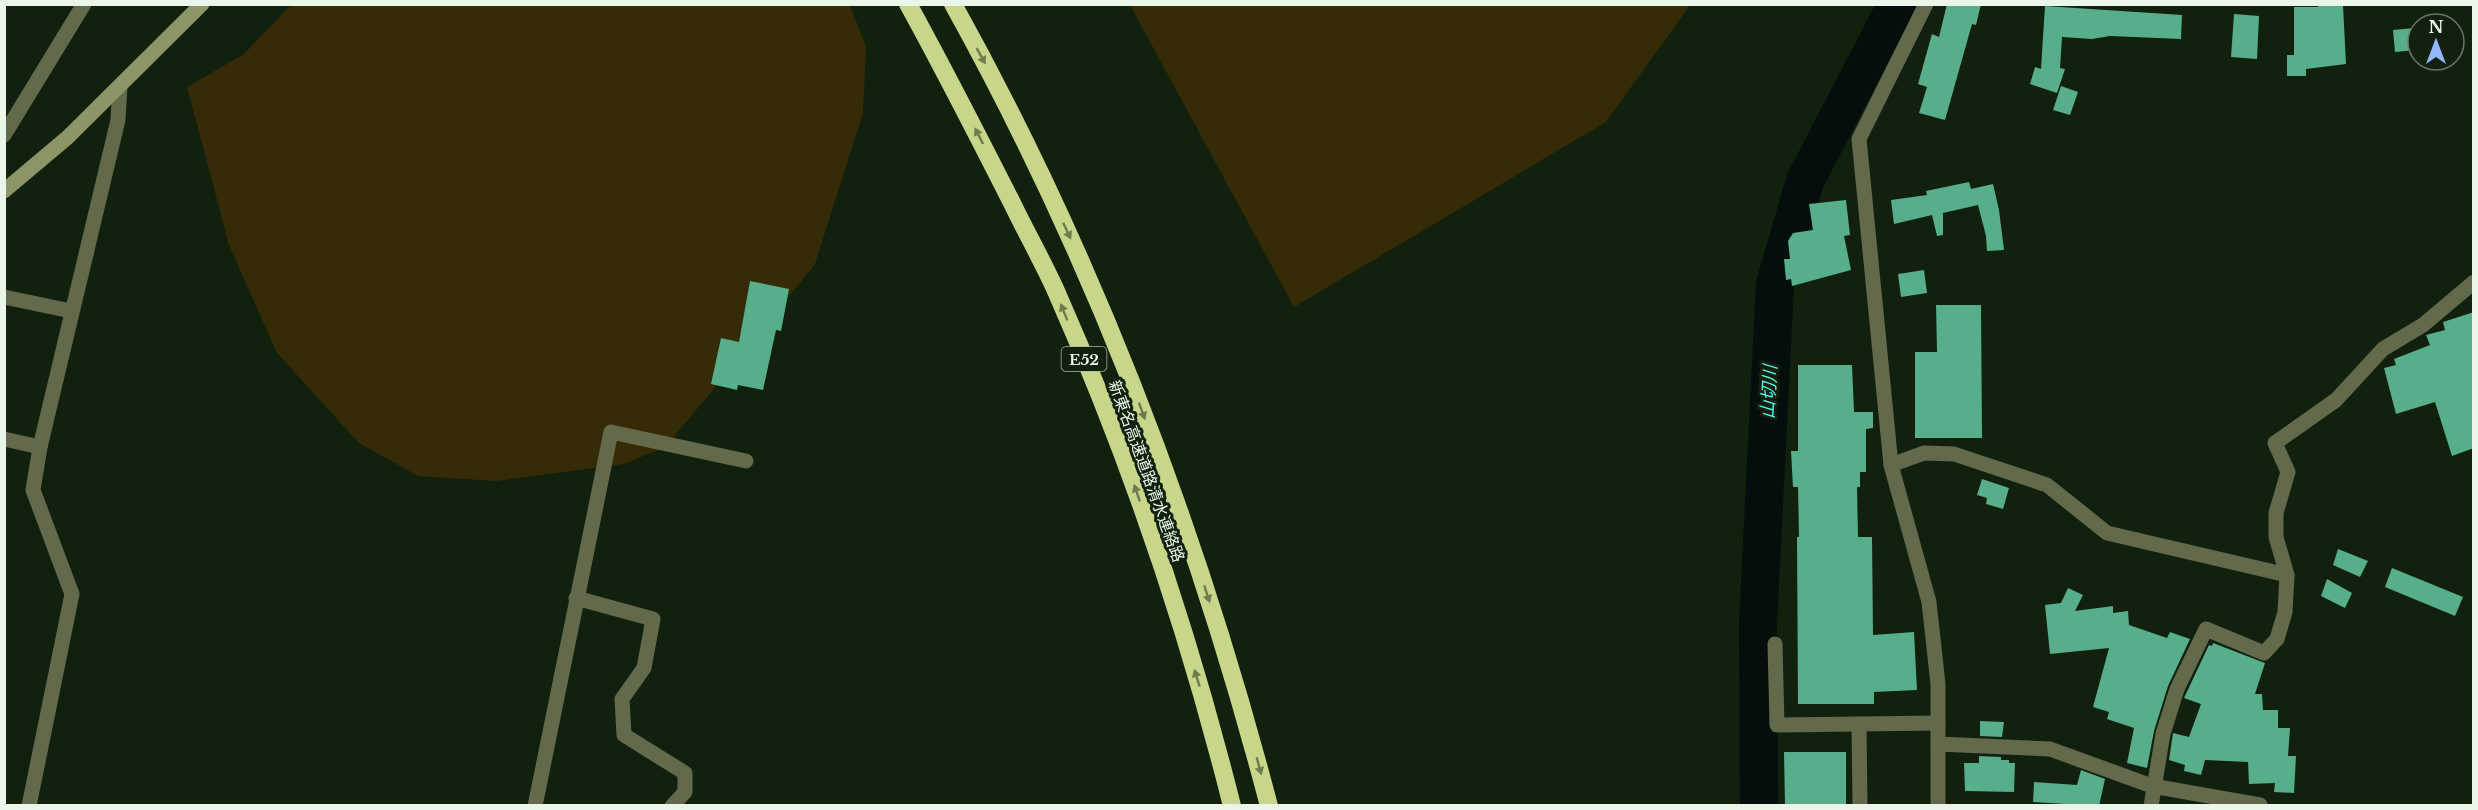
<svg xmlns="http://www.w3.org/2000/svg" width="2478" height="810" font-family="'Libre Baskerville','Noto Sans JP',serif">
	<rect width="100%" height="100%" fill="#11210e"/>
	<!-- green -->
	<g fill="#362b07">
		<polygon points="291,5 850,5 866,47 863,113 815,264 724,377 665,447 624,464 496,481 418,476 359,443 277,353 229,245 187,87 244,54"/>
		<polygon points="1130,5 1690,5 1606,122 1294,307"/>
	</g>
	<g fill="none" stroke-linecap="round" stroke-linejoin="round">
		<!-- river -->
		<polyline stroke="#030e0d" stroke-width="38" points="1759,806 1758,623 1775,284 1805,181 1897,4"/>
	</g>
	<!-- building -->
	<g fill="#56ae8b">
		<polygon points="1947,4 1981,4 1976,25 1972,24 1945,120 1919,113 1927,87 1918,84 1932,34 1939,37"/>
		<polygon points="2318,5 2343,5 2346,64 2306,69 2306,76 2287,76 2287,55 2294,55 2294,7 2318,7"/>
		<polygon points="2045,6 2182,15 2181,39 2110,36 2092,39 2062,37 2060,68 2065,69 2057,93 2030,84 2035,67 2041,69"/>
		<polygon points="2234,14 2259,16 2257,59 2231,57"/>
		<polygon points="2414,28 2416,50 2395,52 2393,30"/>
		<polygon points="2061,86 2078,92 2070,115 2053,110"/>
		<polygon points="1969,182 1971,189 1993,184 1999,210 2004,250 1987,251 1986,236 1978,205 1943,213 1943,235 1937,236 1932,215 1894,224 1891,200 1927,195 1926,191"/>
		<polygon points="1846,200 1850,235 1844,236 1851,270 1792,286 1791,279 1786,280 1784,259 1790,259 1788,241 1793,233 1813,230 1809,204"/>
		<polygon points="1924,270 1927,293 1901,297 1898,274"/>
		<polygon points="750,281 789,289 781,331 776,330 763,390 738,385 737,390 711,384 721,338 739,342"/>
		<polygon points="1936,305 1981,305 1982,438 1915,438 1915,352 1937,352"/>
		<polygon points="2474,312 2474,448 2452,456 2435,402 2396,414 2384,368 2396,365 2394,359 2430,345 2426,335 2445,330 2443,322"/>
		<polygon points="1798,365 1852,365 1854,412 1873,412 1873,428 1866,429 1866,472 1860,472 1860,487 1857,487 1858,537 1872,537 1873,635 1914,632 1917,690 1874,692 1874,704 1798,704 1797,537 1799,537 1798,487 1793,487 1791,451 1798,451"/>
		<polygon points="1982,479 2009,488 2003,509 1986,504 1987,498 1977,495"/>
		<polygon points="2338,549 2368,561 2360,577 2333,565"/>
		<polygon points="2392,568 2463,597 2455,616 2385,587"/>
		<polygon points="2327,579 2352,593 2345,608 2321,596"/>
		<polygon points="2068,588 2083,595 2075,611 2113,606 2113,613 2128,611 2129,625 2167,638 2170,632 2190,639 2168,686 2154,731 2147,768 2127,763 2134,728 2107,719 2109,712 2093,707 2109,648 2050,654 2045,605 2061,603"/>
		<polygon points="2213,643 2265,663 2255,694 2262,694 2263,710 2278,710 2278,728 2290,728 2288,756 2296,756 2294,793 2274,792 2275,783 2249,784 2248,762 2205,760 2201,775 2184,771 2185,765 2169,760 2173,733 2189,737 2201,704 2184,698 2209,645 2212,646"/>
		<polygon points="1980,721 2004,722 2002,737 1980,736"/>
		<polygon points="1784,752 1846,752 1846,806 1785,806"/>
		<polygon points="1979,756 2001,757 2001,760 2009,760 2009,763 2015,763 2014,792 1965,791 1964,763 1979,763"/>
		<polygon points="2081,770 2105,779 2099,806 2033,802 2034,782 2077,785"/>
	</g>
	<g fill="none" stroke-linecap="round" stroke-linejoin="round">
		<!-- street -->
		<g stroke="#63694b" stroke-width="15">
			<polyline points="1926,4 1859,139 1891,465 1929,602 1938,684 1938,806"/>
			<polyline points="4,135 84,4"/>
			<polyline points="4,297 71,311"/>
			<polyline points="4,439 40,447"/>
			<polyline points="1891,465 1924,453 1954,454 2047,485 2107,533 2287,575"/>
			<polyline points="576,598 653,619 644,668 622,699 624,735 685,773 685,792 672,806"/>
			<polyline points="1775,644 1777,725 1938,723"/>
			<polyline points="1859,724 1860,806"/>
			<polyline points="1938,744 2050,749 2152,786 2260,805"/>
			<polyline points="29,806 72,594 33,490 40,447 118,120 120,86"/>
			<polyline points="535,806 611,432 746,461"/>
			<polyline points="2151,806 2163,734 2177,689 2206,629 2264,653 2277,639 2285,612 2287,575 2276,537 2276,513 2288,472 2275,443 2336,400 2383,349 2423,325 2474,282"/>
		</g>
		<!-- secondary -->
		<polyline stroke="#8c9565" stroke-width="15" points="4,191 68,137 202,4"/>
		<!-- highway -->
		<g stroke="#c8d689" stroke-width="18">
			<path d="M908,4c37,67 71,134 105,201 14,29 30,57 43,86 73,165 132,339 176,515"/>
			<path d="M953,4c140,252 243,523 316,802"/>
		</g>
	</g>
	<!-- one-way arrows -->
	<defs><path id="oneway-solid" d="M-6-.8H1V-3.2L6.5 0L1 3.2V.8H-6Z" transform="scale(1.5)"/></defs>
	<g fill="#6c7c4c">
		<use href="#oneway-solid" transform="translate(981 56) rotate(61)"/>
		<use href="#oneway-solid" transform="translate(979 136) rotate(-117)"/>
		<use href="#oneway-solid" transform="translate(1067 231) rotate(65)"/>
		<use href="#oneway-solid" transform="translate(1064 312) rotate(-112)"/>
		<use href="#oneway-solid" transform="translate(1142 411) rotate(70)"/>
		<use href="#oneway-solid" transform="translate(1137 493) rotate(-109)"/>
		<use href="#oneway-solid" transform="translate(1207 594) rotate(72)"/>
		<use href="#oneway-solid" transform="translate(1197 678) rotate(-107)"/>
		<use href="#oneway-solid" transform="translate(1259 766) rotate(75)"/>
	</g>
	<g text-anchor="middle" dominant-baseline="central" stroke-width="6" stroke-linejoin="round" paint-order="stroke">
		<!-- shield labels -->
		<rect fill="#11210e" stroke="#aab6a8" stroke-width="1.5" x="1061.5" y="347" width="45" height="24" rx="4.5"/>
		<g font-size="15" font-weight="bold" fill="#ebf6ea">
			<text x="1084" y="359">E52</text>
		</g>
		<!-- street labels -->
		<g font-size="16" fill="#ebf6ea" stroke="#11210e">
			<text transform="translate(1147 471) rotate(70)">新東名高速道路清水連絡路</text>
		</g>
		<!-- water labels -->
		<g font-size="18" font-style="italic" fill="#56f4eb" stroke="#11210e">
			<text transform="translate(1769 392) rotate(-87)">山切川</text>
		</g>
	</g>
	<!-- border -->
	<rect width="2478" height="810" fill="none" stroke="#ebf6ea" stroke-width="12"/>
	<!-- north arrow -->
	<g transform="translate(2436 42)"><circle r="28" fill="#11210e" stroke="#687666" stroke-width="1.5"/>
	<path d="M0-4.5L10 22L0 15L-10 22Z" fill="#92b7fd"/>
	<text y="-9" font-size="16" font-weight="bold" text-anchor="middle" fill="#ebf6ea">N</text>
	</g>
</svg>
